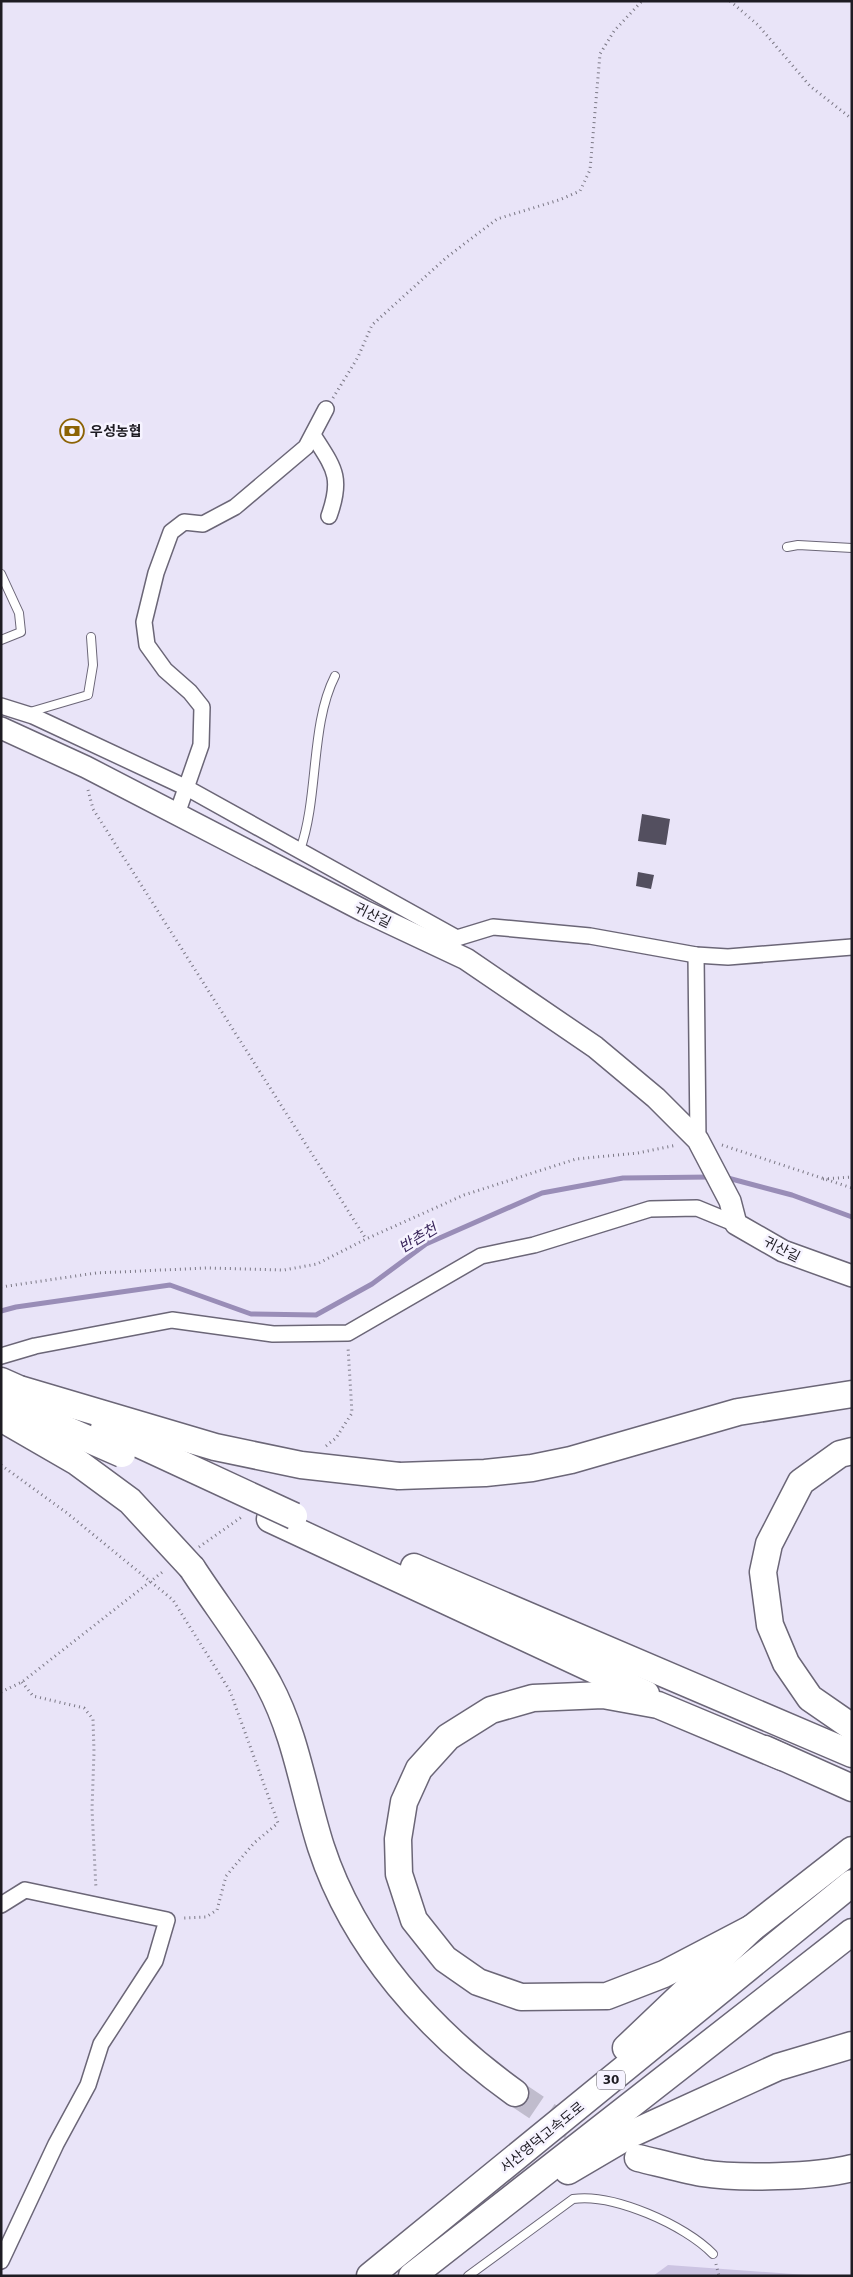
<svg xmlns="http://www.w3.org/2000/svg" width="853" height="2277" font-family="'DejaVu Sans','Noto Sans KR',sans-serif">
	<rect width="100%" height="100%" fill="#e9e4f8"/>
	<!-- green -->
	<polygon fill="#ccc4e2" points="668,2265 820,2276 653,2276"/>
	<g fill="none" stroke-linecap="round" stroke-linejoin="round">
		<!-- stream -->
		<g stroke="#998db7" stroke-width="5">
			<polyline points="724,1177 792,1195 852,1217"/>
			<polyline points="1,1311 16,1307 170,1285 251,1314 316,1315 372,1284 426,1244 542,1193 623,1178 711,1177"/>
		</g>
	</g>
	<!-- building -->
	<g fill="#534f5f">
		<polygon points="642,814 670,819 666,845 638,841"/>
		<polygon points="638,872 654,875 651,889 636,886"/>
	</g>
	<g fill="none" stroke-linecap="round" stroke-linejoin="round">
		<!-- highway-tunnel -->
		<polyline stroke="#c0bccd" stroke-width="26" stroke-dasharray="26 13" stroke-linecap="butt" points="515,2093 549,2116 610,2145"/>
		<!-- lane casing -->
		<g stroke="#6b6677" stroke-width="10">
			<g id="lane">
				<polyline points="787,547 798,545 852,548"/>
				<polyline points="1,574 19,613 21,632 1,640"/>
				<polyline points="30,712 88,695 93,665 91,637"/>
				<path d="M300,850c19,-53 10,-125 35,-174"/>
				<path d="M468,2276l105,-77c40,-6 112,26 140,55"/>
			</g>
		</g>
		<!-- street casing -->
		<g stroke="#6b6677" stroke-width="18">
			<g id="street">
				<path d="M313,435c21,33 30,42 16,81"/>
				<polyline points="1,706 33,716 187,788 457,938"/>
				<polyline points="177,814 201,745 202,707 190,692 165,670 147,645 144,622 156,573 171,532 184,522 203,524 235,507 306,447 326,409"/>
				<polyline points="450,945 457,938 493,927 590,936 696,955 728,957 852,947"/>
				<polyline points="696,955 698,1140"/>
				<polyline points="1,1356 35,1346 172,1320 273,1334 348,1333 481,1256 534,1245 650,1209 697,1208 736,1224"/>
				<polyline points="1,1905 25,1890 167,1920 155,1961 101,2044 88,2085 56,2144 1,2261"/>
			</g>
		</g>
		<!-- secondary casing -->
		<g stroke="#6b6677" stroke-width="24">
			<polyline id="secondary" points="1,728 86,767 364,911 466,959 595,1047 656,1098 698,1140 730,1201 736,1224 783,1251 852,1276"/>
		</g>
		<!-- highway casing -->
		<g stroke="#6b6677" stroke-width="29">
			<g id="highway">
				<polyline points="1,1381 19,1389"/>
				<polyline points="852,1451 840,1454 801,1482 769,1544 763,1572 770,1625 786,1663 810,1698 852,1727"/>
				<polyline points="399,1476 485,1473 532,1468 571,1460 738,1412 852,1394"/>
				<polyline points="270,1519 646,1694"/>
				<polyline points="414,1567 852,1754"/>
				<path d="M192,1568c24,37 56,78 77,117 27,50 35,109 52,162 33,101 109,185 194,246"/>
				<polyline points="765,1749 852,1788"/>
				<polyline points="752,1928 664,1974 607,1996 521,1997 478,1982 445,1959 414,1920 399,1874 398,1839 404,1802 419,1769 448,1737 491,1710 533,1698 603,1695 658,1705 782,1757"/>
				<polyline points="626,2048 752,1928 852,1850"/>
				<path d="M638,2158c21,5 43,11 64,15 36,6 115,4 150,-5"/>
				<polyline points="568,2171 631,2134 778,2067 852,2045"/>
				<polyline points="370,2276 852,1883"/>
				<polyline points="412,2276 852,1932"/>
			</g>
		</g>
		<!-- path -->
		<g stroke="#7b7885" stroke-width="3" stroke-dasharray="1 4" stroke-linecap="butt">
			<polyline points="730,1 758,25 810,86 852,119"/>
			<polyline points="333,398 358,357 372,325 447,257 497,219 559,200 580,191 590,170 600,54 614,31 642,1"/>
			<polyline points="88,790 93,809 366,1239"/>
			<polyline points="722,1145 852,1188"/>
			<polyline points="823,1179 852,1177"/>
			<polyline points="1,1287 96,1273 207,1268 284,1270 317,1264 366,1239 464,1195 576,1159 638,1153 677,1145"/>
			<polyline points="326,1446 336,1438 352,1413 348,1347"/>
			<polyline points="1,1465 67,1513 173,1600 230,1691 278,1823 254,1843 226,1876 217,1910 206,1917 183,1918"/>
			<polyline points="199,1547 243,1516"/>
			<polyline points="22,1682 33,1696 84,1708 93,1719 94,1752 92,1809 96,1889"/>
			<polyline points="1,1692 22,1682 165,1570"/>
			<polyline points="716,2264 719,2276"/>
		</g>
		<!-- lane -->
		<use href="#lane" stroke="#fff" stroke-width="8"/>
		<!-- street -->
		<use href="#street" stroke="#fff" stroke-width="15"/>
		<!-- secondary -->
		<use href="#secondary" stroke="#fff" stroke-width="21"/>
		<!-- highway -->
		<use href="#highway" stroke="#fff" stroke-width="26"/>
		<!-- highway-bridge casing -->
		<g stroke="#6b6677" stroke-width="29" stroke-linecap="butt">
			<g id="highway-bridge">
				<polyline points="19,1389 215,1447 301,1465 399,1476"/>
				<polyline points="1,1401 122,1454"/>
				<polyline points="1,1418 77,1462 130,1501 192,1568"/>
				<polyline points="104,1428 294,1516"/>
			</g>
		</g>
		<!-- highway-bridge -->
		<use href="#highway-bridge" stroke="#fff" stroke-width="26"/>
	</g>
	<!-- icons -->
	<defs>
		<g id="bank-ring" transform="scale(1.25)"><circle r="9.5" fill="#f6f3ff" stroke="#8c6305" stroke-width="1.5"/><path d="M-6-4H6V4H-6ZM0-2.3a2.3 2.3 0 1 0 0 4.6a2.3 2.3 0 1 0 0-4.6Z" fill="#8c6305"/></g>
	</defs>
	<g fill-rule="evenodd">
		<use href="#bank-ring" x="72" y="431"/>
	</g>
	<g text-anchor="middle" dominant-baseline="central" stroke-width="5" stroke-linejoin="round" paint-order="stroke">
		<!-- shield labels -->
		<rect fill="#f6f3ff" stroke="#5f5c65" stroke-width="1" x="597" y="2070.5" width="28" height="19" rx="4"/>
		<g font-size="12" font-weight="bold" fill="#1e1c23">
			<text x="611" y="2080">30</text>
		</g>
		<!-- poi labels -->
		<g font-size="14" font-weight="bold" fill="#1e1c23" stroke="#f6f3ff" text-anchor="start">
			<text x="90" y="431">우성농협</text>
		</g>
		<!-- street labels -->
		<g font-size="14" fill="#1e1c23" stroke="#f6f3ff">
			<text transform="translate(373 915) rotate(26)">귀산길</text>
			<text transform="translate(782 1249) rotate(27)">귀산길</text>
			<text transform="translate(542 2137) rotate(-39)">서산영덕고속도로</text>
		</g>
		<!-- water labels -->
		<g font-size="15" font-style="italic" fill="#38245a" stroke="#f6f3ff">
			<text transform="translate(418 1238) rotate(-31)">반촌천</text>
		</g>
	</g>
	<!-- border -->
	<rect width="853" height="2277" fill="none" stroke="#1e1c23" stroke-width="5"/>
</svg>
